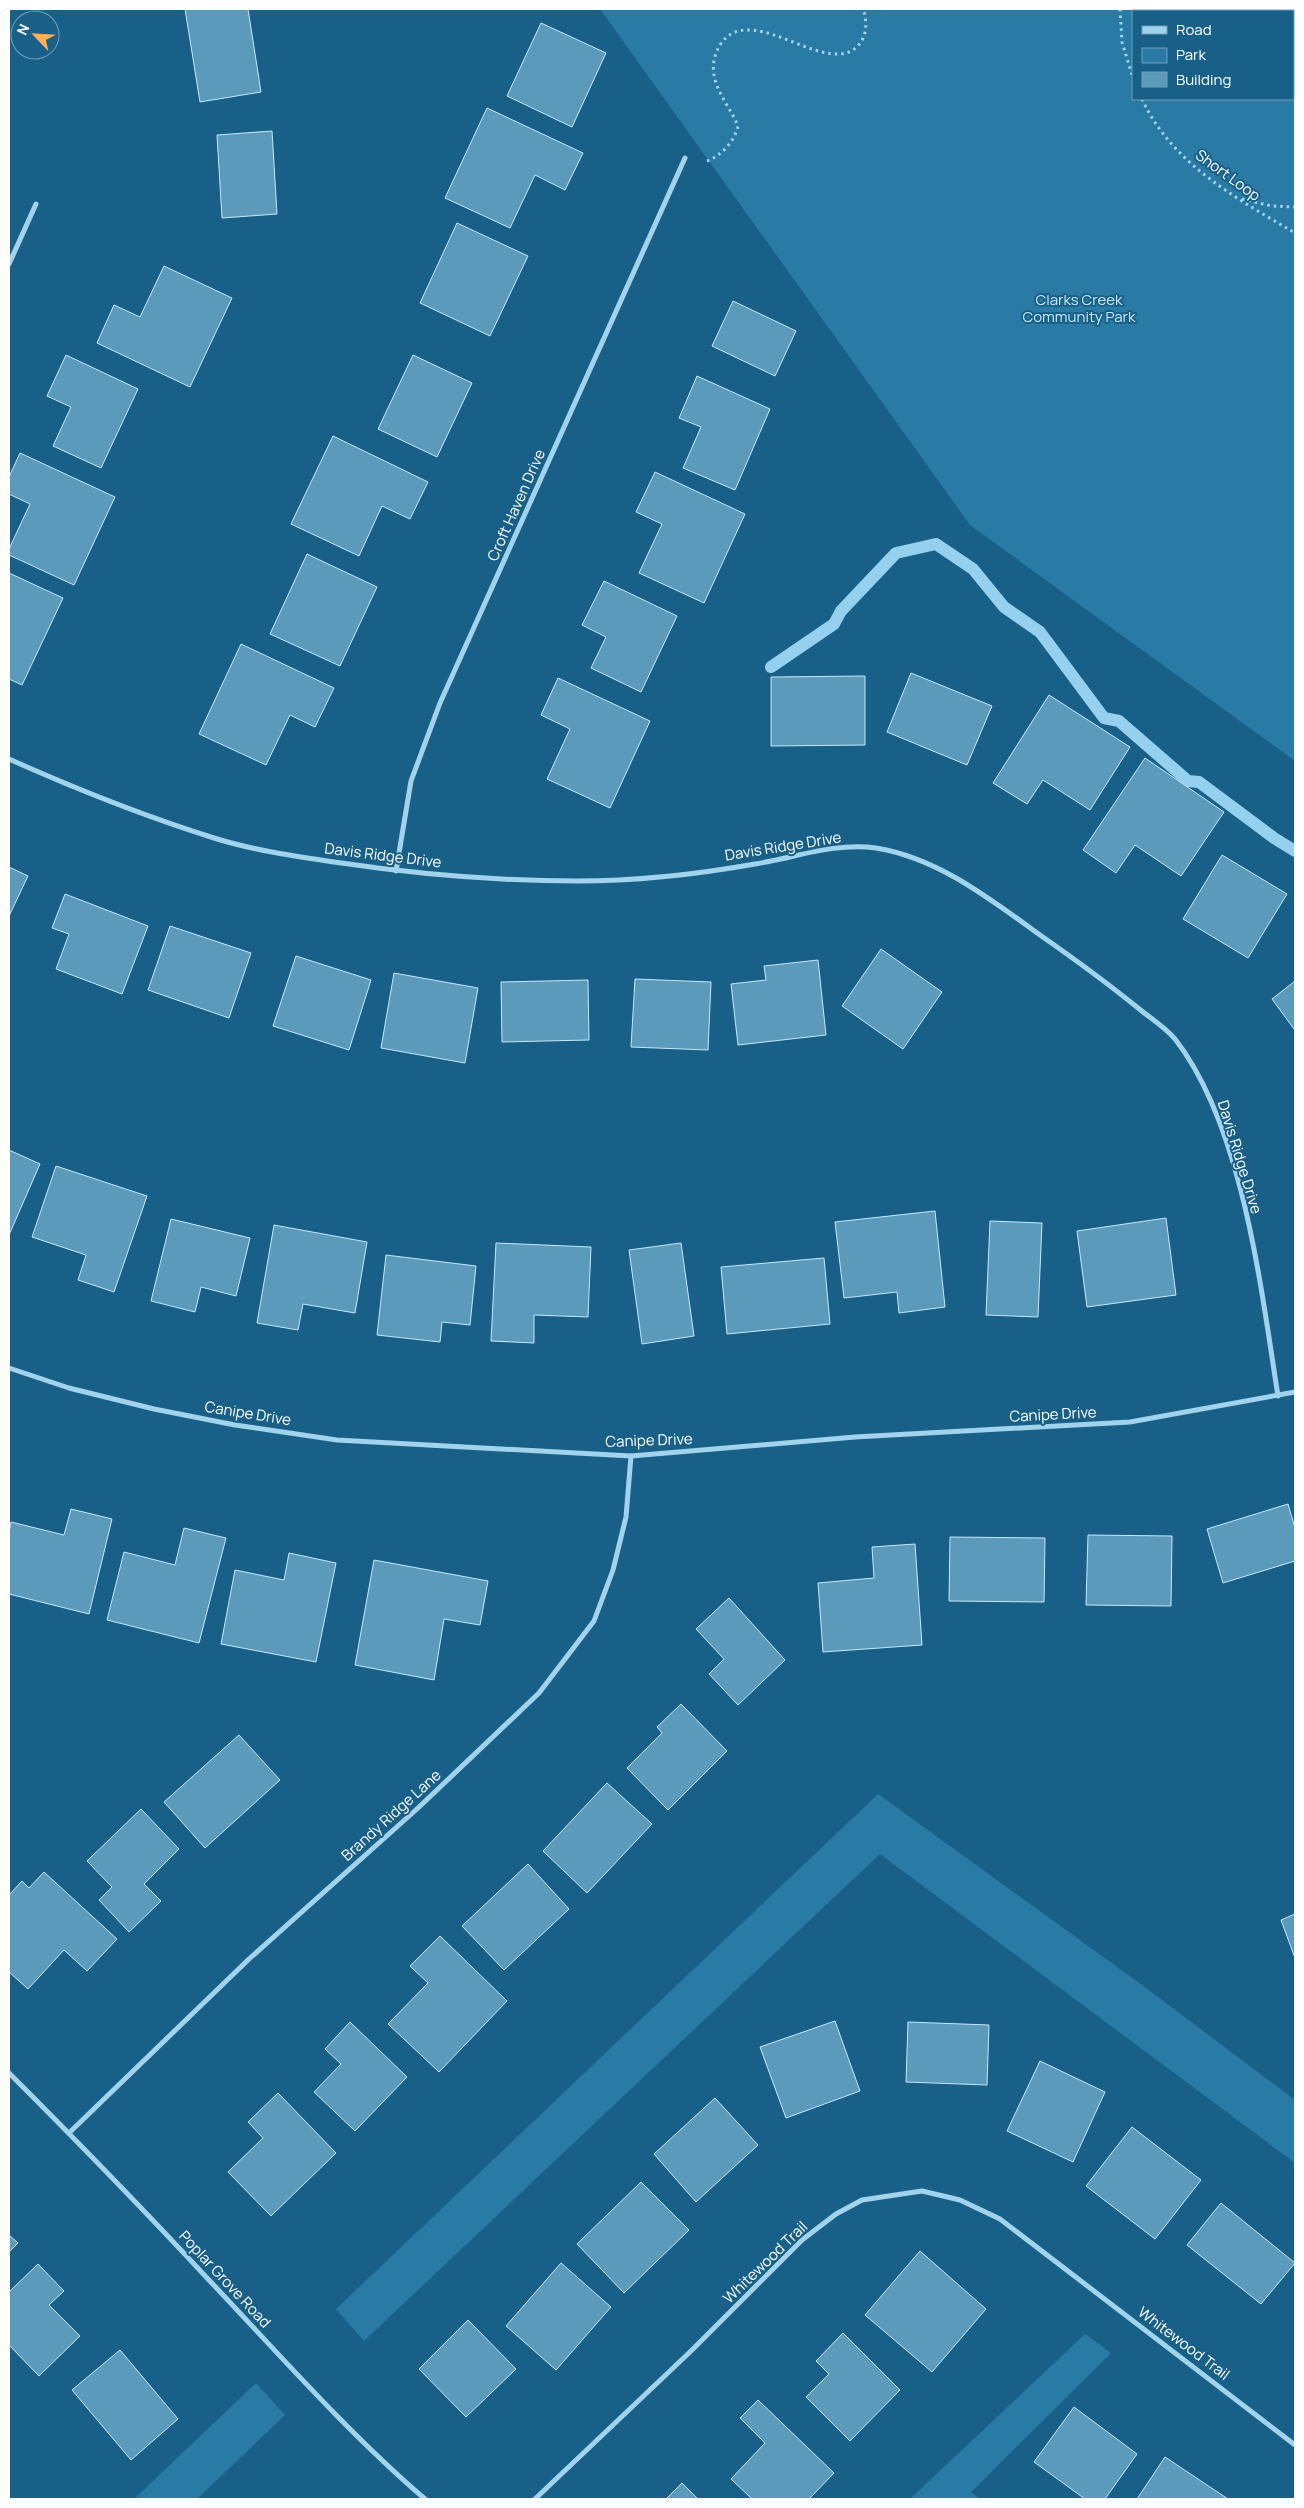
<svg xmlns="http://www.w3.org/2000/svg" width="1304" height="2508" font-family="Manrope,sans-serif">
	<rect width="100%" height="100%" fill="#196088"/>
	<!-- green -->
	<g fill="#297aa5" fill-rule="evenodd">
		<path d="M600,9h695v752l-325,-236zM1133,11h160v88h-160z"/>
		<polygon points="878,1794 1138,1982 1295,2100 1295,2163 880,1854 364,2341 336,2309"/>
		<polygon points="1085,2334 1111,2353 971,2492 980,2499 910,2499"/>
		<polygon points="256,2383 285,2415 197,2499 134,2499"/>
	</g>
	<g fill="none" stroke-linecap="round" stroke-linejoin="round">
		<!-- stream -->
		<polyline stroke="#95d1ef" stroke-width="12" points="771,667 834,624 841,611 896,553 936,544 973,569 1004,607 1040,632 1104,718 1119,721 1188,781 1199,782 1274,838 1295,851"/>
	</g>
	<!-- building -->
	<g fill="#5c9abc" stroke="#c7e8f9">
		<polygon points="185,9 248,9 261,92 200,102"/>
		<polygon points="541,23 606,53 572,127 507,96"/>
		<polygon points="487,108 583,153 565,190 535,175 510,228 445,198"/>
		<polygon points="272,131 277,214 222,218 217,135"/>
		<polygon points="457,223 528,256 490,336 420,303"/>
		<polygon points="164,266 232,298 190,387 97,343 114,305 140,317"/>
		<polygon points="733,301 796,331 775,376 712,346"/>
		<polygon points="66,355 138,389 101,468 53,446 71,407 47,396"/>
		<polygon points="413,355 472,383 437,457 378,429"/>
		<polygon points="697,376 770,409 735,490 683,468 701,427 679,418"/>
		<polygon points="333,436 428,482 410,519 382,506 359,556 291,524"/>
		<polygon points="20,453 115,497 74,585 9,555 9,549 30,504 9,494 9,477"/>
		<polygon points="655,472 745,514 704,603 639,573 662,524 636,512"/>
		<polygon points="307,554 377,587 340,666 270,634"/>
		<polygon points="9,573 63,598 22,685 9,679"/>
		<polygon points="604,581 677,616 641,692 591,668 606,637 582,625"/>
		<polygon points="241,644 334,688 315,727 290,715 266,765 199,734"/>
		<polygon points="911,673 992,706 967,765 887,732"/>
		<polygon points="865,676 865,745 771,746 771,677"/>
		<polygon points="558,678 650,721 610,808 547,779 570,729 541,715"/>
		<polygon points="1049,695 1130,747 1090,810 1043,780 1027,804 993,783"/>
		<polygon points="1145,758 1224,812 1181,876 1135,845 1116,873 1083,850"/>
		<polygon points="1222,855 1287,894 1248,958 1183,919"/>
		<polygon points="9,867 28,876 9,916"/>
		<polygon points="65,894 148,926 122,994 56,969 69,934 52,928"/>
		<polygon points="170,926 251,953 229,1018 148,990"/>
		<polygon points="881,949 942,992 903,1049 842,1006"/>
		<polygon points="296,956 371,980 349,1050 273,1026"/>
		<polygon points="818,960 826,1035 738,1045 731,984 766,980 764,966"/>
		<polygon points="394,973 478,988 465,1063 381,1048"/>
		<polygon points="635,979 711,982 708,1050 631,1047"/>
		<polygon points="588,980 589,1040 502,1042 501,982"/>
		<polygon points="1295,981 1295,1028 1294,1029 1272,999"/>
		<polygon points="9,1150 40,1164 9,1235"/>
		<polygon points="56,1166 147,1196 114,1292 78,1280 86,1255 32,1237"/>
		<polygon points="935,1211 945,1307 899,1313 897,1292 844,1298 835,1222"/>
		<polygon points="1166,1218 1176,1295 1087,1307 1077,1231"/>
		<polygon points="171,1219 250,1238 236,1296 201,1287 195,1312 151,1301"/>
		<polygon points="990,1221 1042,1223 1038,1317 986,1315"/>
		<polygon points="274,1225 367,1242 355,1313 303,1304 298,1330 257,1323"/>
		<polygon points="496,1243 591,1247 588,1317 534,1315 534,1343 491,1341"/>
		<polygon points="681,1243 694,1336 642,1344 629,1250"/>
		<polygon points="386,1255 476,1266 470,1325 442,1322 440,1342 377,1335"/>
		<polygon points="824,1258 830,1324 727,1334 721,1267"/>
		<polygon points="1288,1504 1295,1528 1295,1561 1223,1583 1207,1529"/>
		<polygon points="71,1509 112,1519 89,1614 9,1594 9,1533 11,1522 64,1535"/>
		<polygon points="184,1528 226,1538 199,1643 107,1620 124,1552 175,1565"/>
		<polygon points="1088,1535 1172,1536 1171,1606 1086,1605"/>
		<polygon points="950,1537 1045,1538 1044,1602 949,1601"/>
		<polygon points="915,1544 922,1645 823,1652 818,1583 874,1578 872,1547"/>
		<polygon points="289,1553 336,1563 316,1662 221,1644 235,1570 284,1580"/>
		<polygon points="374,1560 488,1581 480,1625 444,1619 434,1680 355,1665"/>
		<polygon points="729,1598 785,1660 738,1705 709,1674 724,1659 696,1629"/>
		<polygon points="681,1704 727,1751 668,1810 627,1768 662,1733 657,1727"/>
		<polygon points="239,1735 280,1780 205,1848 164,1802"/>
		<polygon points="607,1783 652,1824 587,1893 543,1851"/>
		<polygon points="141,1809 179,1849 144,1884 161,1901 129,1932 99,1900 112,1887 87,1861"/>
		<polygon points="528,1864 569,1909 504,1970 462,1926"/>
		<polygon points="44,1872 117,1939 87,1971 64,1950 28,1989 9,1972 9,1895 22,1881 29,1888"/>
		<polygon points="1295,1914 1295,1958 1281,1920"/>
		<polygon points="440,1936 507,2001 439,2072 388,2024 428,1983 410,1966"/>
		<polygon points="835,2021 860,2091 786,2118 760,2047"/>
		<polygon points="350,2022 407,2077 355,2131 314,2092 341,2064 325,2049"/>
		<polygon points="908,2022 989,2025 987,2085 906,2082"/>
		<polygon points="1040,2061 1105,2092 1073,2162 1007,2131"/>
		<polygon points="278,2093 336,2153 271,2216 228,2172 263,2138 248,2122"/>
		<polygon points="715,2098 758,2145 696,2202 654,2154"/>
		<polygon points="1132,2127 1201,2180 1155,2239 1086,2186"/>
		<polygon points="641,2182 689,2230 624,2293 577,2244"/>
		<polygon points="1221,2203 1295,2263 1261,2304 1187,2245"/>
		<polygon points="9,2235 18,2243 9,2252"/>
		<polygon points="920,2251 986,2309 932,2372 865,2315"/>
		<polygon points="561,2263 611,2307 556,2370 506,2326"/>
		<polygon points="38,2264 64,2291 49,2305 80,2336 39,2376 9,2345 9,2292"/>
		<polygon points="468,2320 516,2369 466,2417 419,2369"/>
		<polygon points="843,2333 900,2390 850,2441 806,2397 829,2374 816,2361"/>
		<polygon points="120,2350 178,2419 131,2460 72,2390"/>
		<polygon points="758,2400 834,2473 809,2499 752,2499 731,2479 765,2443 740,2418"/>
		<polygon points="1074,2407 1137,2454 1105,2499 1085,2499 1034,2462"/>
		<polygon points="1165,2457 1228,2499 1137,2499"/>
		<polygon points="682,2483 698,2499 666,2499"/>
	</g>
	<g fill="none" stroke-linecap="round" stroke-linejoin="round">
		<!-- path -->
		<g stroke="#a2d3ed" stroke-width="3" stroke-dasharray="2.5 4" stroke-linecap="butt">
			<polyline points="1120,9 1122,42 1133,78"/>
			<path d="M1142,99c30,65 94,99 153,134"/>
			<path d="M707,161c14,-5 28,-20 31,-35 -7,-17 -21,-33 -24,-51 -2,-12 1,-23 8,-33 33,-42 110,42 139,0 6,-9 6,-23 2,-33"/>
			<polyline points="1242,199 1272,206 1295,207"/>
		</g>
		<!-- minor -->
		<g stroke="#a2d3ed" stroke-width="5">
			<polyline points="9,264 36,204"/>
			<path d="M9,759c67,30 135,57 205,79 38,12 80,18 120,24 81,12 161,19 243,19 57,0 122,-7 178,-17 39,-6 81,-22 121,-16 62,10 114,51 164,87 33,23 66,47 98,73 12,10 27,19 37,31 68,87 86,250 103,357"/>
			<polyline points="396,871 411,781 440,703 685,158"/>
			<polyline points="9,1368 69,1388 154,1409 235,1425 337,1440 631,1456 855,1437 1130,1422 1295,1392"/>
			<path d="M9,2073c67,67 134,136 199,206 71,75 139,153 217,220"/>
			<polyline points="69,2133 249,1959 418,1808 539,1693 594,1621 613,1570 626,1517 631,1456"/>
			<polyline points="535,2499 692,2350 802,2240 836,2214 862,2200 922,2191 960,2200 1000,2219 1295,2445"/>
		</g>
	</g>
	<g text-anchor="middle" dominant-baseline="central" stroke-width="4" stroke-linejoin="round" paint-order="stroke">
		<!-- street labels -->
		<g font-size="15" fill="#fff" stroke="#196088">
			<text transform="translate(1228 175) rotate(36)">Short Loop</text>
			<text transform="translate(516 505) rotate(-66)">Croft Haven Drive</text>
			<text transform="translate(783 846) rotate(-9)">Davis Ridge Drive</text>
			<text transform="translate(383 855) rotate(7)">Davis Ridge Drive</text>
			<text transform="translate(1240 1157) rotate(73)">Davis Ridge Drive</text>
			<text transform="translate(248 1413) rotate(9)">Canipe Drive</text>
			<text transform="translate(1053 1414) rotate(-3)">Canipe Drive</text>
			<text transform="translate(649 1440) rotate(-2)">Canipe Drive</text>
			<text transform="translate(391 1815) rotate(-42)">Brandy Ridge Lane</text>
			<text transform="translate(765 2262) rotate(-44)">Whitewood Trail</text>
			<text transform="translate(225 2279) rotate(47)">Poplar Grove Road</text>
			<text transform="translate(1184 2343) rotate(37)">Whitewood Trail</text>
		</g>
		<!-- park labels -->
		<g font-size="15" fill="#c7e8f9" stroke="#196088">
			<text x="1079" y="299">Clarks Creek<tspan x="1079" dy="17">Community Park</tspan></text>
		</g>
	</g>
	<!-- border -->
	<rect width="1304" height="2508" fill="none" stroke="#ffffff" stroke-width="20"/>
	<!-- legend -->
	<rect x="1132" y="10" width="162" height="90" fill="#196088" stroke="#75a0b8"/>
	<rect x="1142" y="26" width="25" height="8" fill="#a2d3ed" stroke="#75a0b8"/>
	<text x="1176" y="35" font-size="15" fill="#ffffff">Road</text>
	<rect x="1142" y="48" width="25" height="15" fill="#297aa5" stroke="#75a0b8"/>
	<text x="1176" y="60" font-size="15" fill="#ffffff">Park</text>
	<rect x="1142" y="72" width="25" height="15" fill="#5c9abc" stroke="#75a0b8"/>
	<text x="1176" y="85" font-size="15" fill="#ffffff">Building</text>
	<!-- north arrow -->
	<g transform="translate(35 35) rotate(295)"><circle r="24" fill="#196088" stroke="#75a0b8"/>
	<path d="M0-4L9 19L0 12L-9 19Z" fill="#ffb05e"/>
	<text y="-8" font-size="14" font-weight="bold" text-anchor="middle" fill="#ffffff">N</text>
	</g>
</svg>
